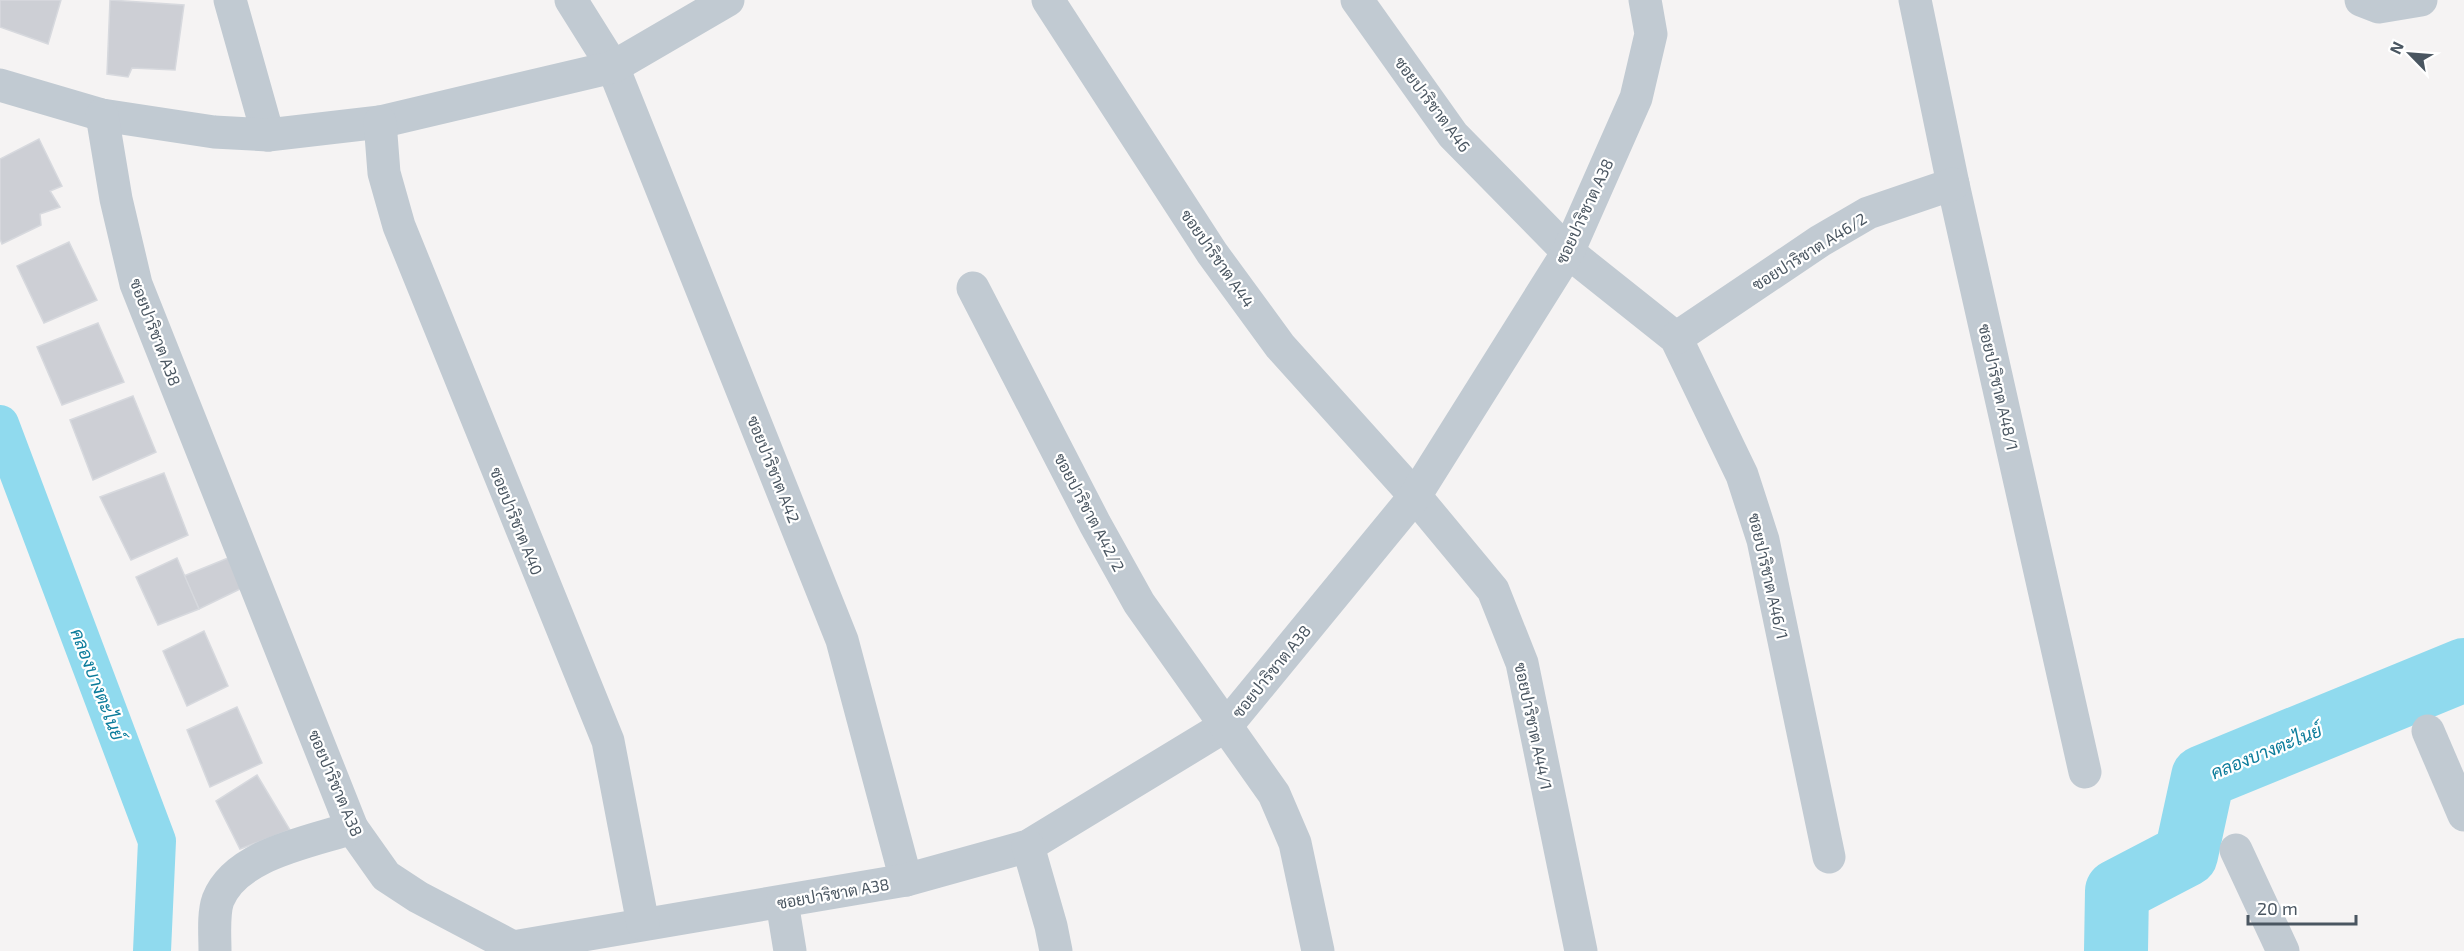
<svg xmlns="http://www.w3.org/2000/svg" width="2464" height="951" font-family="'Exo 2',Sarabun,sans-serif">
	<rect width="100%" height="100%" fill="#f5f3f3"/>
	<g fill="none" stroke-linecap="round" stroke-linejoin="round">
		<!-- canal -->
		<polyline stroke="#90daee" stroke-width="38" points="0,424 157,841 152,951"/>
		<!-- river -->
		<polyline stroke="#90daee" stroke-width="64" points="2116,951 2117,891 2186,855 2203,777 2464,670"/>
	</g>
	<!-- building -->
	<g fill="#cdcfd5" stroke="#d7d9de" stroke-width="1.5">
		<polygon points="0,0 61,0 48,44 0,27"/>
		<polygon points="110,0 184,5 175,70 132,68 128,77 107,74"/>
		<polygon points="39,139 62,186 50,191 60,207 40,214 41,225 2,244 0,239 0,159"/>
		<polygon points="69,242 97,300 44,323 17,266"/>
		<polygon points="98,323 124,382 62,405 37,347"/>
		<polygon points="133,396 156,452 93,480 70,420"/>
		<polygon points="164,473 188,535 131,560 100,497"/>
		<polygon points="233,556 244,587 199,609 184,576"/>
		<polygon points="177,558 199,609 158,625 136,577"/>
		<polygon points="204,631 228,686 187,706 163,651"/>
		<polygon points="237,707 262,763 210,787 187,730"/>
		<polygon points="257,775 290,830 240,849 216,801"/>
	</g>
	<g fill="none" stroke-linecap="round" stroke-linejoin="round">
		<!-- minor -->
		<g stroke="#c1cad2" stroke-width="33">
			<polyline points="230,0 268,135"/>
			<polyline points="571,0 613,67 842,640 906,880"/>
			<polyline points="1048,0 1212,253 1280,346 1415,496 1493,590 1522,663 1581,951"/>
			<polyline points="1357,0 1453,135 1568,252 1676,338 1742,475 1763,540 1829,857"/>
			<polyline points="1915,0 1953,184 2085,772"/>
			<polyline points="2361,0 2379,7 2421,0"/>
			<polyline points="0,85 102,115 214,132 268,135 380,122 613,67 728,0"/>
			<polyline points="102,115 116,199 136,284 352,828 386,876 418,897 513,947 906,880 1028,846 1227,725 1415,496 1568,252 1636,98 1651,34 1645,0"/>
			<polyline points="380,122 384,173 399,226 608,741 643,924"/>
			<polyline points="973,288 1095,524 1139,603 1274,794 1295,843 1318,951"/>
			<polyline points="1676,338 1820,241 1868,213 1953,184"/>
			<polyline points="2428,731 2464,815"/>
			<polyline points="1028,846 1051,926 1056,951"/>
			<polyline points="2236,850 2283,951"/>
			<polyline points="782,902 790,951"/>
			<path d="M215,951c0,-15 -2,-37 3,-51 18,-46 92,-58 134,-72"/>
		</g>
	</g>
	<g text-anchor="middle" dominant-baseline="central" stroke-width="4.5" stroke-linejoin="round" paint-order="stroke">
		<!-- street labels -->
		<g font-size="16" fill="#4a5661" stroke="#fff">
			<text transform="translate(1433 104) rotate(53)">ซอยปาริชาต A46</text>
			<text transform="translate(1584 211) rotate(-65)">ซอยปาริชาต A38</text>
			<text transform="translate(1809 251) rotate(-32)">ซอยปาริชาต A46/2</text>
			<text transform="translate(1218 258) rotate(55)">ซอยปาริชาต A44</text>
			<text transform="translate(156 332) rotate(69)">ซอยปาริชาต A38</text>
			<text transform="translate(1999 387) rotate(77)">ซอยปาริชาต A48/1</text>
			<text transform="translate(774 469) rotate(68)">ซอยปาริชาต A42</text>
			<text transform="translate(1090 512) rotate(62)">ซอยปาริชาต A42/2</text>
			<text transform="translate(517 521) rotate(68)">ซอยปาริชาต A40</text>
			<text transform="translate(1769 576) rotate(77)">ซอยปาริชาต A46/1</text>
			<text transform="translate(1271 671) rotate(-51)">ซอยปาริชาต A38</text>
			<text transform="translate(1534 726) rotate(78)">ซอยปาริชาต A44/1</text>
			<text transform="translate(336 783) rotate(67)">ซอยปาริชาต A38</text>
			<text transform="translate(833 893) rotate(-10)">ซอยปาริชาต A38</text>
		</g>
		<!-- water labels -->
		<g font-size="18" font-style="italic" fill="#0c7c9b" stroke="#fff">
			<text transform="translate(98 684) rotate(69)">คลองบางตะไนย์</text>
			<text transform="translate(2266 751) rotate(-22)">คลองบางตะไนย์</text>
		</g>
	</g>
	<!-- north arrow -->
	<g transform="translate(2410 54) rotate(295)" stroke="#ffffff" stroke-width="4.5" paint-order="stroke">
	<path d="M0-4.5L10 22L0 15L-10 22Z" fill="#4a5661"/>
	<text y="-9" font-size="16" font-weight="bold" text-anchor="middle" fill="#4a5661">N</text>
	</g>
	<!-- scale -->
	<path d="M2248 915v9h108v-9" fill="none" stroke="#4a5661" stroke-width="3"/>
	<text x="2257" y="915" font-size="18" fill="#4a5661" stroke="#ffffff" stroke-width="4.5" paint-order="stroke">20 m</text>
</svg>
